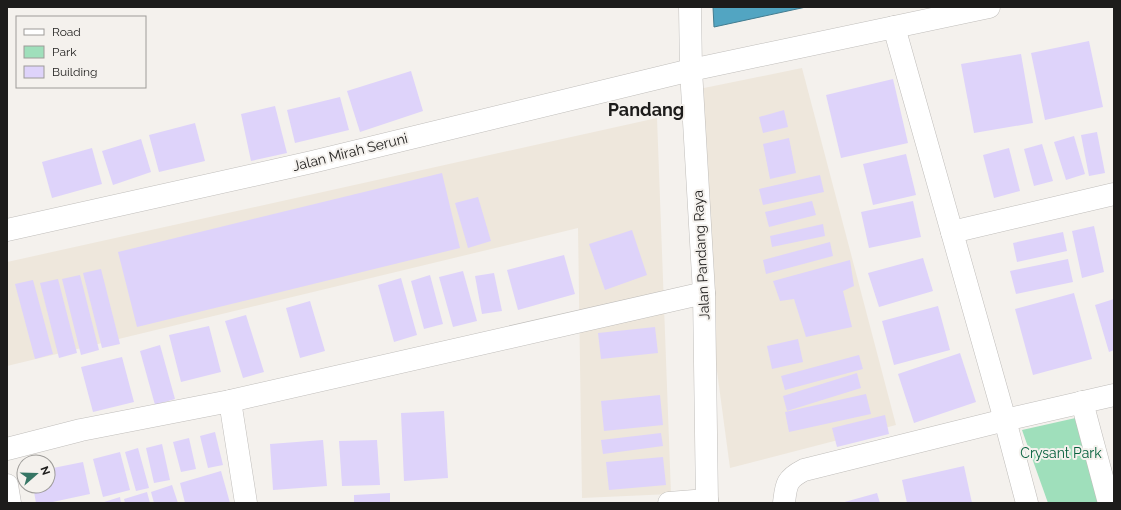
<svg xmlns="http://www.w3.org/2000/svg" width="1121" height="510" font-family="Raleway,sans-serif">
	<rect width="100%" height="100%" fill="#f4f1ed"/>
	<!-- built -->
	<g fill="#eee7dc">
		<polygon points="802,68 896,425 730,468 714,349 699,89"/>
		<polygon points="657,118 671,494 582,498 578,228 7,366 7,262"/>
	</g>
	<!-- green -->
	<polygon fill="#9fdfbb" points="1080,417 1107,503 1048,503 1022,430"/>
	<!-- water -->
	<polygon fill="#52a5c2" stroke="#427c90" points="713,7 806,7 714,27"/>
	<!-- building -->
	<g fill="#ded3fa">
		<polygon points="1089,41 1103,107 1045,120 1031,53"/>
		<polygon points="1021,54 1033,123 974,133 961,64"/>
		<polygon points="411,71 423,111 360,132 347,91"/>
		<polygon points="893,79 908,143 841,158 826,95"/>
		<polygon points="340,97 349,130 295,143 287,110"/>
		<polygon points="275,106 287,153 251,161 241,114"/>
		<polygon points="784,110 788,127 763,133 759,117"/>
		<polygon points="195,123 205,161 159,172 149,135"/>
		<polygon points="1097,132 1105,173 1089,176 1081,135"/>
		<polygon points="1074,136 1085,174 1066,180 1054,142"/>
		<polygon points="789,138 796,173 770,179 763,144"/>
		<polygon points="141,139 151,172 113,185 102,151"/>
		<polygon points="1042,144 1053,181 1034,186 1024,149"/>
		<polygon points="92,148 102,184 52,198 42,162"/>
		<polygon points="1009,148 1020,191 994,198 983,155"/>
		<polygon points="906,154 916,195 873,205 863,164"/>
		<polygon points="442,173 460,248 137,327 118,252"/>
		<polygon points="820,175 824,192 763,205 759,189"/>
		<polygon points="478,197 491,241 468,248 455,203"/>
		<polygon points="812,201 816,215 769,227 765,212"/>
		<polygon points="913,201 921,237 869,248 861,212"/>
		<polygon points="823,224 825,236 772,247 770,236"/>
		<polygon points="1094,226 1104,272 1082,278 1072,231"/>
		<polygon points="632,230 647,275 605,290 589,244"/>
		<polygon points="1063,232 1067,251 1017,262 1013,243"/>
		<polygon points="830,242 833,256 766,274 763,260"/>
		<polygon points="564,255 575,294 518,310 507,270"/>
		<polygon points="923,258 933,291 879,307 868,273"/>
		<polygon points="1068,259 1073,282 1016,294 1010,271"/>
		<polygon points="850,260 854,286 843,291 852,327 806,337 794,299 780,301 773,281"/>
		<polygon points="101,269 120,344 102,348 83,273"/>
		<polygon points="463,271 477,321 453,327 439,277"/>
		<polygon points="494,273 502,311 482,314 475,276"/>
		<polygon points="80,275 99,350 81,355 62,279"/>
		<polygon points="430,275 443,324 424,329 411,281"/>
		<polygon points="401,278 417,335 394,342 378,285"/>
		<polygon points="58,279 77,353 59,358 40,283"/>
		<polygon points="33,280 53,354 35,359 15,284"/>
		<polygon points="1074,293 1092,359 1033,375 1015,309"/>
		<polygon points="1114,299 1114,350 1109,352 1095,305"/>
		<polygon points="310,301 325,351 300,358 286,308"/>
		<polygon points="938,306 950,350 894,365 882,321"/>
		<polygon points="246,315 264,372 243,378 225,321"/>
		<polygon points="209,326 221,372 181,382 169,335"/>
		<polygon points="655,327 658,353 601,359 598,333"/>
		<polygon points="798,339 803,362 772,369 767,346"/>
		<polygon points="160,345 175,399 155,405 140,351"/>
		<polygon points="960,353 976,402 914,423 898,374"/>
		<polygon points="859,355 863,369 785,390 781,376"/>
		<polygon points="122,357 134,402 93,412 81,367"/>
		<polygon points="857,373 861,388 787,411 783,396"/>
		<polygon points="866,394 871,414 789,432 785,412"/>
		<polygon points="660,395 663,425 604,431 601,401"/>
		<polygon points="444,411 448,478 404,481 401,413"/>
		<polygon points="885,415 889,434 837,447 832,428"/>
		<polygon points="215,432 223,465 208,468 200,436"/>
		<polygon points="661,433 663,446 603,454 601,440"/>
		<polygon points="189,438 196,469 181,472 173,442"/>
		<polygon points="323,440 327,486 273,490 270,444"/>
		<polygon points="377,440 380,485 342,486 339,441"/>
		<polygon points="162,444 170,480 154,483 146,448"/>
		<polygon points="138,448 149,488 136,491 125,452"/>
		<polygon points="120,452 130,490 103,497 93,459"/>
		<polygon points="663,457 666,485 609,490 606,462"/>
		<polygon points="83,462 90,494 48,503 36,503 33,486 48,486 48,469"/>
		<polygon points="964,466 972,503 907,503 902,480"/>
		<polygon points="221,471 230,503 185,503 180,483"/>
		<polygon points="172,485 178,503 154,503 151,492"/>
		<polygon points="147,492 150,503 125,503 124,499"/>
		<polygon points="390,493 390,503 354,503 354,495"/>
		<polygon points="877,493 880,503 841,503"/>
		<polygon points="120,497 121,503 101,503"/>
	</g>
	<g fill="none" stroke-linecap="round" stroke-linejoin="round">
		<!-- minor casing -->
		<g stroke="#c0bebb" stroke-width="23">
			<g id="minor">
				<polyline points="690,7 691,70 704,293 707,503"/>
				<polyline points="894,27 1005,420 1027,503"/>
				<polyline points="7,230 312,162 691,70 989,7"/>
				<polyline points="952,232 1114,194"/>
				<polyline points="230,401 246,503"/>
				<polyline points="1082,402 1109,503"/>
				<polyline points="7,449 81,430 230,401 704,293"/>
				<polyline points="7,485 10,503"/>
				<polyline points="669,503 707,500"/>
				<path d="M784,503c2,-18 2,-24 20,-33l201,-50 109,-25"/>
			</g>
		</g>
		<!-- minor -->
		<use href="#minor" stroke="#fff" stroke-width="22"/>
	</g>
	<g text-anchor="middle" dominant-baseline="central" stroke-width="4" stroke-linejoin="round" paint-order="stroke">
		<!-- street labels -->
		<g font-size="14" fill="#1d1c1b" stroke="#f4f1ed">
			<text transform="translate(350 152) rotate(-14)">Jalan Mirah Seruni</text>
			<text transform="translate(701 255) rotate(-93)">Jalan Pandang Raya</text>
		</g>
		<!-- park labels -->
		<g font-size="14" fill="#06603d" stroke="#f4f1ed">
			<text x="1061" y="453">Crysant Park</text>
		</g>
		<!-- district labels -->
		<g font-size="18" font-weight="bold" fill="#1d1c1b" stroke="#f4f1ed">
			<text x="646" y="109">Pandang</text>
		</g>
	</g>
	<!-- border -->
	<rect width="1121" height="510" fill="none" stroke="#1d1c1b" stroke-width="16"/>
	<!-- legend -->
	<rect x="16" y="16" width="130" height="72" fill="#f4f1ed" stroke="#9e9c99"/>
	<rect x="24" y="29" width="20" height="6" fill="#ffffff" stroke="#9e9c99"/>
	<text x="52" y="36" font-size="12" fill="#1d1c1b">Road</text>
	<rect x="24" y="46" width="20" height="12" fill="#9fdfbb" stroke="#9e9c99"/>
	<text x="52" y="56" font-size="12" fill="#1d1c1b">Park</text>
	<rect x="24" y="66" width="20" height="12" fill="#ded3fa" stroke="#9e9c99"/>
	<text x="52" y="76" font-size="12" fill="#1d1c1b">Building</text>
	<!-- north arrow -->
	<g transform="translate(36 474) rotate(70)"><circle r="19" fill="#f4f1ed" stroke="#9e9c99"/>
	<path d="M0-3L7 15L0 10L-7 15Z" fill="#367665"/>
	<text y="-6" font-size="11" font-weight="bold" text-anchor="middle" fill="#1d1c1b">N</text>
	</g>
</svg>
